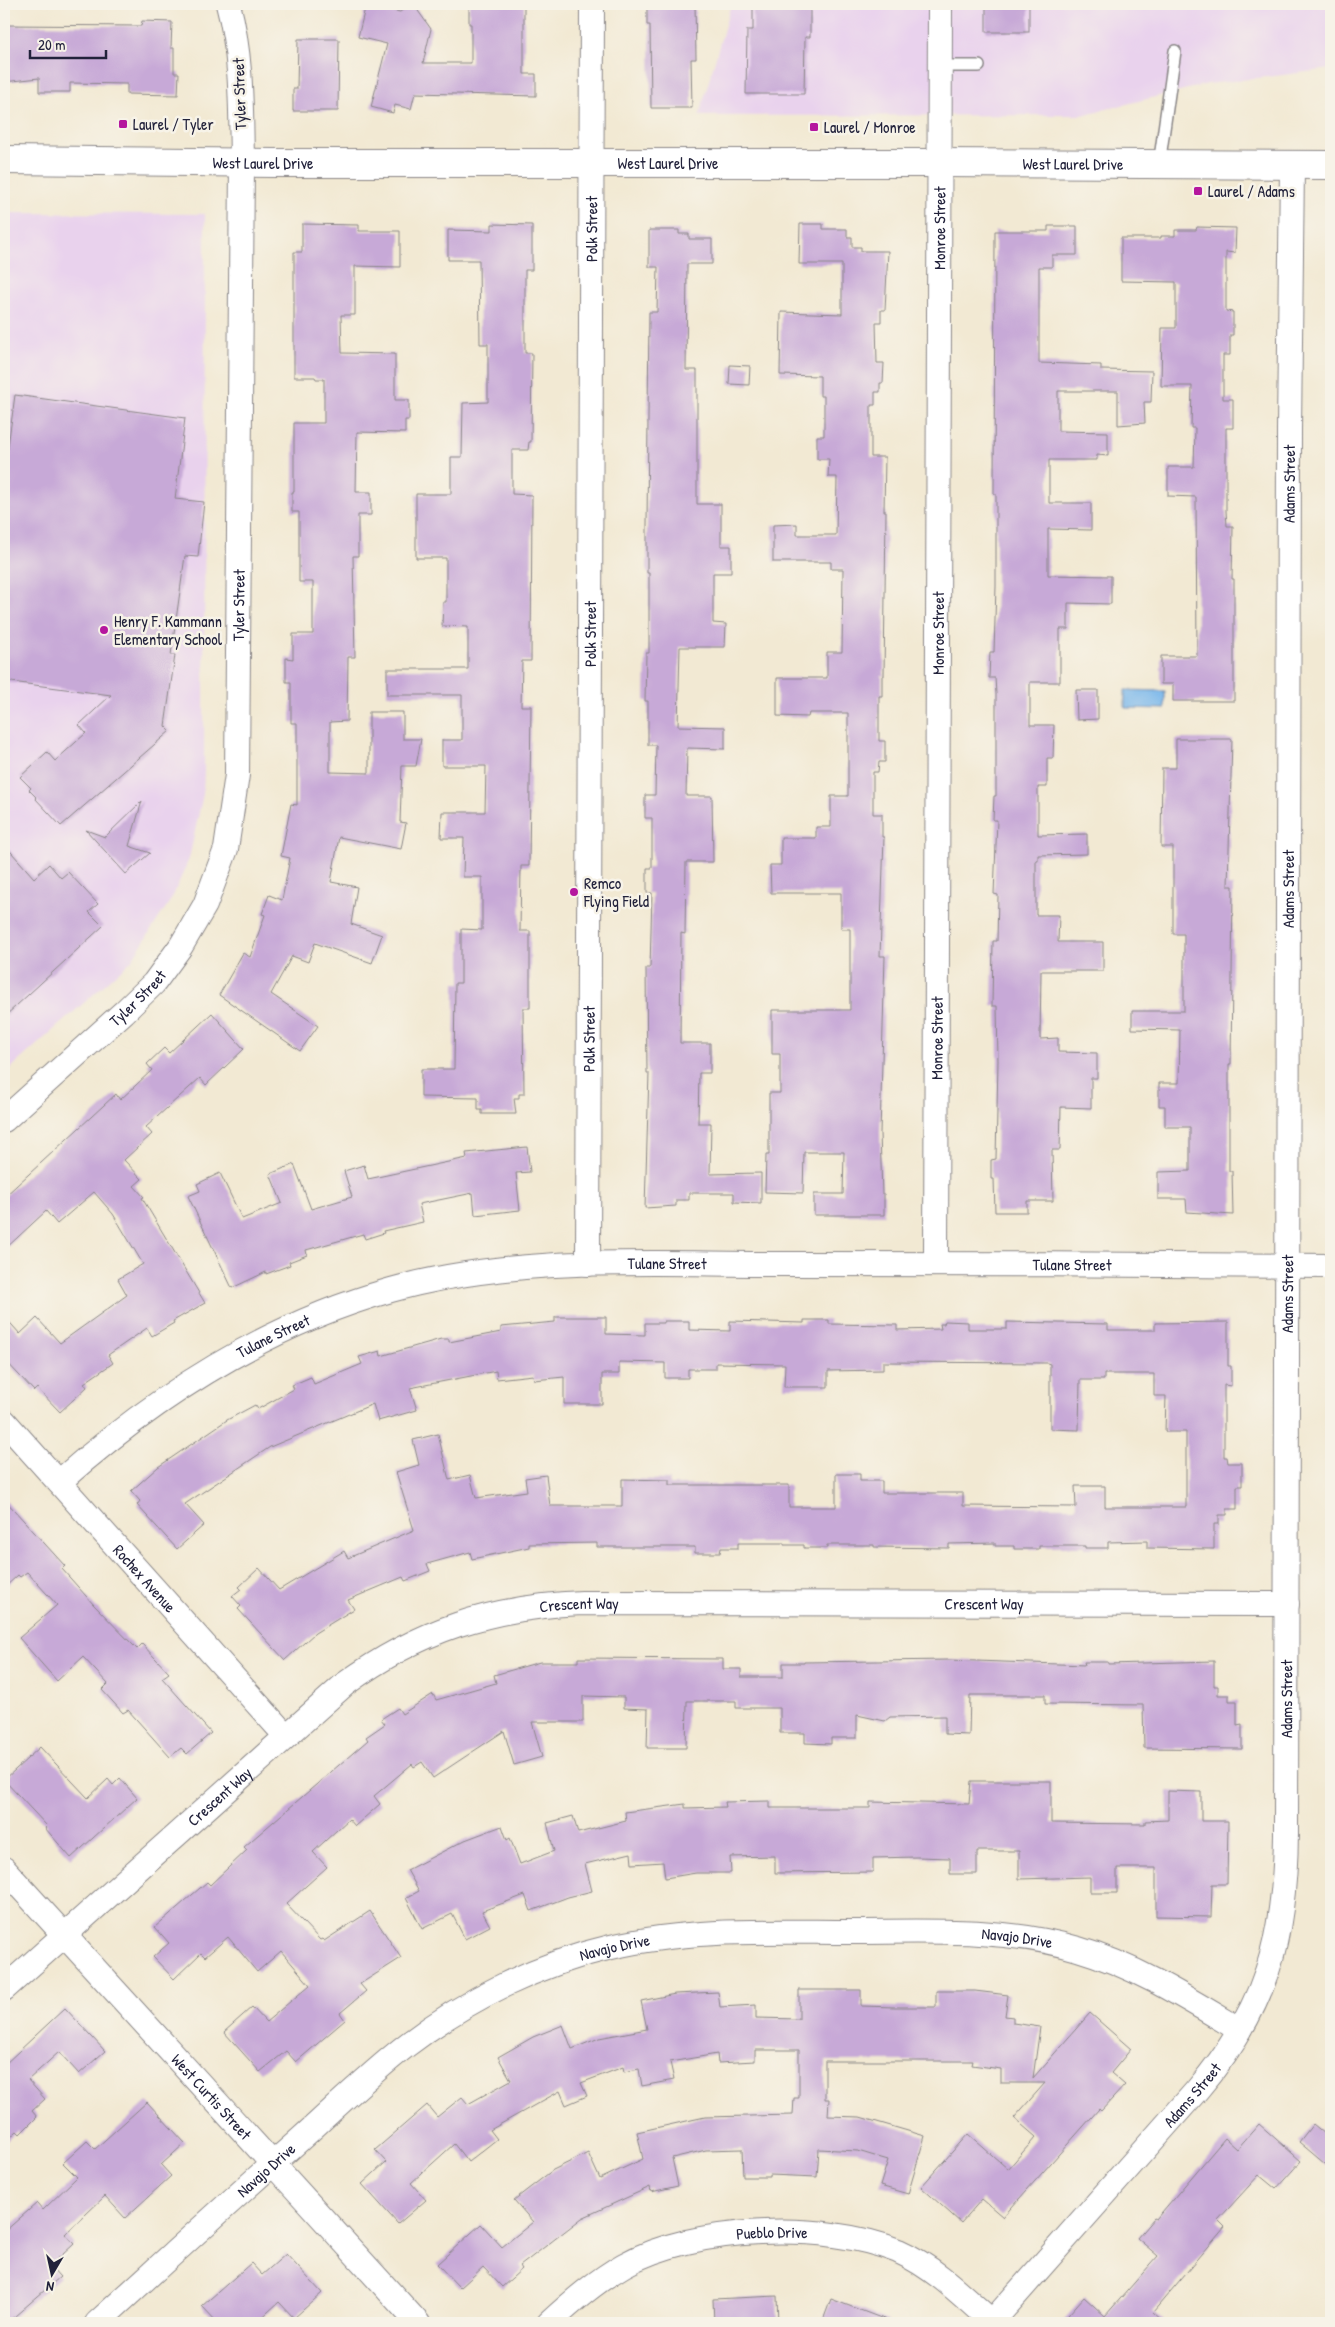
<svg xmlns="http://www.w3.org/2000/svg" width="1335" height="2327" font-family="'Patrick Hand',sans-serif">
	<rect width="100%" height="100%" fill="#f7f3e8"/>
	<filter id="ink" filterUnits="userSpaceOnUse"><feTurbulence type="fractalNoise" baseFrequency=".02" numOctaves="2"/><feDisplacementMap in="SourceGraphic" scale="10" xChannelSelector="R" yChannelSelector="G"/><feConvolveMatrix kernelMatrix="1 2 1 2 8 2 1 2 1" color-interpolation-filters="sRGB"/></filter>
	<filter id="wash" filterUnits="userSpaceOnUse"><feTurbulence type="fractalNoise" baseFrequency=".0096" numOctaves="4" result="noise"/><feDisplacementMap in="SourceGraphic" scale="20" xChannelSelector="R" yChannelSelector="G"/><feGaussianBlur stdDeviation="1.12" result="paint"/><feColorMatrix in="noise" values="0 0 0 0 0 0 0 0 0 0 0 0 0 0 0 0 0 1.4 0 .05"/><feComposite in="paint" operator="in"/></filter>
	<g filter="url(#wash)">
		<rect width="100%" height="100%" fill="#f2e9d3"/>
		<!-- built -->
		<g fill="#e9d2ed">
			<polygon points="731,4 1331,4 1331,69 1208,84 1082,115 699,116"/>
			<polygon points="4,213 205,214 204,770 203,794 189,859 172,898 131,961 4,1074"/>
		</g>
		<!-- water -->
		<polygon fill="#77b6eb" stroke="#4c6c93" points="1125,690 1165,691 1165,709 1125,708"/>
		<g id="blocks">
			<!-- building -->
			<g fill="#c7a9d7">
				<polygon points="366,4 400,12 408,6 416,8 431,29 423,63 471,63 471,24 469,24 469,4 524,4 524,74 536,74 536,96 415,93 411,109 395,105 393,113 371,107 387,44 358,37"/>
				<polygon points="647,4 695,4 696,59 691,59 692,108 651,108 650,25 647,25"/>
				<polygon points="753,4 810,4 810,37 805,37 804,94 746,94 747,30 753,30"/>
				<rect x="986" y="4" width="43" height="28"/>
				<polygon points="142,21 172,22 171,48 174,48 174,73 179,73 178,95 127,94 127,84 70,83 70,92 39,92 39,78 4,82 4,25 141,26"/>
				<polygon points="298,39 339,39 338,111 293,111 293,89 297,89"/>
				<polygon points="302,224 359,225 359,231 400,231 400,267 355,266 355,315 341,315 342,353 395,354 395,400 409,400 409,420 405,420 405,433 357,432 356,492 371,492 371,515 358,515 358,556 353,556 355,657 348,657 347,721 330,722 330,772 369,773 369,712 403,712 403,739 421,739 416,766 402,766 400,822 406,823 401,849 339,837 331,882 357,887 351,924 382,935 372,963 315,943 308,962 292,956 271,994 318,1026 300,1051 219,995 243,953 250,957 265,915 262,914 269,895 282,900 290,858 281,856 291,804 297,805 297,723 291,723 291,682 286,682 286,658 293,659 293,634 313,634 313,582 299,582 299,512 292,512 292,492 294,492 294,423 324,423 324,379 316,379 315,377 294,377 294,252 302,252"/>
				<polygon points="492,224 532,225 532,270 525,270 525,353 532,353 531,442 529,442 528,450 512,450 512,494 532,495 531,661 522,661 521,706 531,706 529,866 521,866 520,931 530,931 530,1008 523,1008 524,1094 519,1094 519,1098 514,1098 516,1114 482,1114 482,1110 478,1110 478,1098 421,1097 421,1069 454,1069 455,983 461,983 461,929 482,930 482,877 463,877 464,838 441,838 442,812 485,812 486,766 442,766 442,740 462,740 462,695 387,695 387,669 468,669 468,627 442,626 443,602 446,602 446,558 416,558 416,494 451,494 451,457 462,457 463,403 488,402 488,344 480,344 479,260 448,260 448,230 492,231"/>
				<polygon points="800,224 823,224 823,229 847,229 847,237 852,237 852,247 861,247 861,251 888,251 885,310 881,310 881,322 876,322 877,363 884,363 883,383 880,383 880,392 875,392 875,405 871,405 871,457 885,457 884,511 886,511 884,676 882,676 882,696 879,696 879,741 885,741 885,762 879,762 878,772 873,772 873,814 882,814 882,837 884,837 880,956 885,956 880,1133 882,1194 884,1194 884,1215 814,1215 814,1194 843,1194 844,1152 804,1152 803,1193 765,1192 766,1155 769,1155 769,1093 780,1093 780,1054 772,1054 772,1010 850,1010 850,929 841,929 841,893 771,893 770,865 781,865 781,838 816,838 816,827 831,827 831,796 848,796 848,713 809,713 808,717 777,716 777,678 827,678 827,652 842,652 843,569 831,569 831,562 773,562 773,525 797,524 797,535 836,535 837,477 828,477 829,459 817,459 817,436 824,436 824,396 820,396 820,376 780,375 781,312 842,314 842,264 799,264"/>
				<polygon points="1048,226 1077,226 1077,255 1052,255 1052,267 1039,267 1039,363 1101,365 1101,370 1152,371 1151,402 1144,402 1145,423 1118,425 1118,391 1058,391 1058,431 1108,432 1108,456 1097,455 1097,460 1049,460 1049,503 1091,503 1091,530 1048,529 1048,575 1111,576 1111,604 1068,603 1068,629 1060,629 1060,682 1030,682 1030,725 1054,725 1053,758 1047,758 1047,787 1038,787 1038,835 1087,834 1087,854 1038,855 1038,860 1036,860 1036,915 1059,915 1058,942 1103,942 1103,971 1041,971 1040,1039 1058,1038 1058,1052 1097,1053 1097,1078 1091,1078 1091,1108 1061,1107 1060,1150 1052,1150 1053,1201 1027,1201 1027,1212 995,1212 994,1179 991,1179 991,1160 996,1159 998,1061 997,1006 992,1006 993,941 997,941 998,895 994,894 997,820 993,820 994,796 996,796 996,694 995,678 989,678 990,652 994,652 996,586 996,494 994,494 995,231 1048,231"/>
				<polygon points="1197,227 1236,228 1235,253 1226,252 1226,311 1233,312 1233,335 1230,335 1230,355 1223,355 1223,399 1233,399 1233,428 1226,428 1226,511 1227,526 1233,526 1232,579 1234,579 1234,701 1173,701 1173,684 1161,684 1161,656 1197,656 1196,497 1168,496 1168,467 1194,467 1195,428 1191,428 1192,386 1161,386 1162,328 1176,328 1176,282 1121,281 1121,238 1161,238 1161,236 1175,236 1175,230 1196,230"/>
				<polygon points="649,230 679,230 679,234 689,234 689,239 712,239 712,264 687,264 686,370 697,370 697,504 721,504 721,546 731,546 731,573 713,573 713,623 726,624 725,647 680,647 678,726 725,727 725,749 687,748 686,796 712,796 713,862 686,862 685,934 681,933 680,1043 710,1043 710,1073 699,1073 698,1123 711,1123 710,1174 761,1173 761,1203 734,1202 734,1193 689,1193 689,1200 676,1200 676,1206 645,1208 649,1073 647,1073 646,968 650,968 652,893 647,893 647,868 652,868 652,818 645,818 645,795 655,795 656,745 648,745 648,701 645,701 646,653 649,653 649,573 647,573 647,526 649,312 657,312 658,267 649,267"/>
				<polygon points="730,365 750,366 749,385 729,384"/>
				<polygon points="15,395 185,418 175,499 204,502 198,557 185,556 171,655 175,655 165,726 170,731 61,826 35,798 36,797 29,790 31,788 20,777 47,752 55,761 86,733 79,725 111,695 4,681 4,476"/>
				<polygon points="1076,690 1098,690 1098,719 1077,720"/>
				<polygon points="1176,739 1232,739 1228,886 1233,886 1231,1064 1229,1064 1229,1171 1232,1171 1233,1215 1187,1212 1186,1199 1158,1199 1158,1172 1190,1171 1190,1127 1165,1127 1165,1106 1159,1106 1159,1083 1179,1083 1180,1030 1132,1029 1132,1011 1184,1011 1184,934 1173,934 1173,847 1161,847 1162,768 1176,768"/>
				<polygon points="142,801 129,846 150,853 126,874 86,830 105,837"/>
				<polygon points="4,844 34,878 49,864 61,878 68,872 98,904 89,912 103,926 4,1017"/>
				<polygon points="212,1013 244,1049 206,1085 200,1078 146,1127 152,1134 124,1160 142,1179 134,1186 144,1197 142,1198 205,1303 173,1321 174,1323 152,1336 147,1328 108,1355 113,1363 84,1383 87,1387 60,1412 37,1388 34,1391 4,1359 4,1316 20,1334 37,1318 60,1343 127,1295 118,1279 143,1264 113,1214 94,1192 57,1224 46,1211 4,1250 4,1197 116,1094 120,1100 152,1070 147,1064 164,1048 169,1053"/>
				<polygon points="527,1147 530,1172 516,1173 520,1210 475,1215 473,1193 419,1204 423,1222 383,1231 384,1233 365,1239 363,1234 306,1250 307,1255 289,1262 290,1265 266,1274 266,1272 232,1288 188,1196 200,1191 197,1184 220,1173 242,1219 282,1203 270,1174 294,1164 311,1209 352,1197 344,1171 364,1165 368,1179 467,1158 466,1153"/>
				<polygon points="555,1317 606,1317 606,1334 645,1335 645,1323 664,1323 664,1321 689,1321 689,1330 730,1331 730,1321 804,1323 804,1320 829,1320 829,1324 897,1325 897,1330 941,1329 940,1324 944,1324 945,1321 968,1322 968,1329 1007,1329 1007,1322 1108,1324 1108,1330 1155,1330 1155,1323 1228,1322 1228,1366 1231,1366 1231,1386 1224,1385 1224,1457 1227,1457 1228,1463 1242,1463 1242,1486 1237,1486 1237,1509 1227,1509 1227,1515 1219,1515 1219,1524 1214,1524 1214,1549 1147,1548 1147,1541 1108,1542 1108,1548 1085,1548 1085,1546 1039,1546 1039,1549 1014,1549 1014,1546 995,1546 995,1543 949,1544 949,1548 874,1547 874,1545 827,1545 827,1548 804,1548 804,1545 784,1545 784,1543 738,1543 738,1548 721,1548 720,1553 695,1553 695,1547 597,1547 597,1543 529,1544 529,1547 472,1559 470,1552 427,1564 430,1571 405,1581 403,1577 348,1600 354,1609 315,1633 285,1660 238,1609 241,1606 232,1596 241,1589 239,1587 259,1568 279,1590 344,1551 348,1558 414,1530 396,1472 419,1465 413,1440 438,1434 449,1480 470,1475 476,1498 527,1491 525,1478 546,1475 550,1506 622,1506 622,1479 669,1480 669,1485 789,1485 789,1507 836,1507 836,1474 860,1474 860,1481 882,1481 882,1493 963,1493 963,1506 1076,1507 1075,1486 1105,1486 1105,1507 1186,1507 1186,1432 1165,1432 1166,1396 1154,1396 1154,1374 1104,1374 1104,1380 1080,1380 1079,1430 1050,1429 1050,1364 1047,1363 883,1362 883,1370 828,1371 828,1387 784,1387 785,1364 716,1363 716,1369 688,1369 688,1378 665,1378 665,1363 619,1362 619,1374 602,1374 602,1404 564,1404 564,1377 534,1380 533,1375 497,1379 496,1371 410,1388 417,1410 378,1421 373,1404 270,1447 185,1504 204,1525 177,1549 137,1505 140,1501 131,1491 158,1467 227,1420 255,1405 258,1409 294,1389 292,1385 311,1377 314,1384 362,1364 359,1357 380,1351 381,1356 441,1339 449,1339 449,1342 501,1332 501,1327 555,1322"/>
				<polygon points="4,1499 65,1566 62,1569 94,1605 137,1649 142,1644 169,1673 162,1678 211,1733 187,1754 181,1748 170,1757 128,1710 123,1713 102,1690 108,1684 83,1657 57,1681 19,1638 57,1605 27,1572 20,1577 18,1575 4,1588"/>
				<polygon points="578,1658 723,1659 723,1669 741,1669 741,1677 783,1677 783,1663 804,1663 804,1662 949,1660 1085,1665 1084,1662 1108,1662 1108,1664 1214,1661 1214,1686 1218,1686 1218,1695 1229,1695 1229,1701 1237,1701 1237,1725 1242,1724 1242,1749 1144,1748 1143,1705 1045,1704 1045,1695 970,1695 969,1735 945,1734 945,1716 890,1717 885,1721 857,1715 857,1738 831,1738 831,1744 805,1743 805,1733 780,1733 780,1708 736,1708 736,1701 687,1701 686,1748 647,1748 648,1709 624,1708 624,1697 583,1696 583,1722 532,1722 542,1757 514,1765 504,1731 433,1778 422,1762 414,1767 412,1764 374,1796 380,1804 355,1826 349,1819 313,1852 327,1867 286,1904 320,1940 322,1939 324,1941 370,1911 401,1958 360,1984 366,1991 340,2013 345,2020 296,2062 286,2051 260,2072 224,2032 252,2007 266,2022 310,1985 281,1951 257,1972 228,1937 205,1957 201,1953 174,1979 153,1957 169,1943 155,1927 207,1882 210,1885 247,1850 244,1847 368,1740 366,1737 385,1724 381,1719 398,1708 402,1714 433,1694 436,1700 496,1683 494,1675 540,1662 578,1662"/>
				<polygon points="40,1747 88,1798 108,1779 113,1785 120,1778 137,1798 71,1858 45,1828 47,1826 4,1780"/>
				<polygon points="971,1781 1051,1781 1051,1823 1145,1824 1145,1821 1168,1820 1168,1791 1201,1792 1201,1821 1228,1821 1227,1884 1212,1884 1211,1917 1156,1916 1156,1868 1117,1868 1117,1893 1090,1893 1090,1877 1019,1879 1019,1851 977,1851 977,1874 950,1874 950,1858 917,1857 873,1858 873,1872 775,1873 775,1856 730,1857 731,1873 696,1873 665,1878 663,1862 632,1864 631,1853 585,1864 592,1891 568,1897 531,1911 525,1895 482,1911 490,1926 465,1939 452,1914 422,1929 406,1898 419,1891 407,1870 465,1840 502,1826 507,1840 510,1838 520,1864 554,1851 547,1823 573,1816 578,1833 626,1821 625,1812 685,1804 685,1808 726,1807 725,1802 770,1801 770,1808 870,1808 870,1802 969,1804"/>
				<polygon points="799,1990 861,1990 861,2006 895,2007 936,2007 936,1991 975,1991 1008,1995 1005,2016 1013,2017 1013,2023 1040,2027 1033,2078 1090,2013 1131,2049 1111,2073 1125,2085 1101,2111 1099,2109 1003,2217 982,2199 961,2223 921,2187 968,2134 1008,2169 1036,2137 1014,2118 1045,2083 1001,2083 1001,2069 972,2065 973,2061 825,2061 825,2099 829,2099 828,2116 860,2117 925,2136 908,2194 880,2186 888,2160 858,2151 819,2149 817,2177 770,2175 770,2177 743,2177 742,2149 706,2150 672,2158 678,2186 651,2192 650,2187 582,2218 520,2266 522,2269 502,2287 483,2267 460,2288 437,2264 481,2224 502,2247 533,2222 514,2200 553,2170 588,2153 600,2179 643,2159 637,2132 705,2117 793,2115 794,2098 799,2098 799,2050 755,2050 755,2061 718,2063 717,2054 670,2062 674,2080 642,2086 639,2069 624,2072 623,2067 581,2083 587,2096 566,2105 560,2091 490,2130 497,2139 468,2162 454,2144 411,2183 426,2200 398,2224 362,2184 386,2162 375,2150 427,2105 437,2117 462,2097 468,2104 511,2080 498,2057 533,2037 563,2025 572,2049 599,2038 647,2029 641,2001 675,1994 718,1992 720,2007 756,2005 756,2018 799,2019"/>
				<polygon points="65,2008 105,2051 79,2074 59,2052 28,2080 45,2099 32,2111 37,2117 20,2134 17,2131 4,2143 4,2065"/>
				<polygon points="147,2102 185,2143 161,2165 171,2176 125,2218 105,2196 65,2234 74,2244 50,2266 60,2277 7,2323 4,2323 4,2232 37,2203 43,2210 77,2177 63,2163 87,2141 95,2149"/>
				<polygon points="1259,2124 1301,2161 1276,2189 1259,2175 1218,2220 1225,2227 1153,2312 1165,2323 1061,2323 1084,2297 1105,2316 1158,2256 1137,2238 1154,2218 1156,2219 1225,2138 1237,2149"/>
				<polygon points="1313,2124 1331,2139 1331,2169 1299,2142"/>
				<polygon points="286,2254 322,2293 294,2318 279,2302 256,2323 218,2323 202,2306 251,2263 262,2275"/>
				<polygon points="777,2296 778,2323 714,2323 713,2299"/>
				<polygon points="831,2299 889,2321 889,2323 822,2323"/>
			</g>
		</g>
	</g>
	<g filter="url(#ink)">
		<use href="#blocks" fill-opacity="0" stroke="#8a8687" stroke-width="1"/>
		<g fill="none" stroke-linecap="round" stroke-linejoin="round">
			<!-- lane casing -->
			<g stroke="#8a8687" stroke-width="14">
				<g id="lane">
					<polyline points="941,66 979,66"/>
					<polyline points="1159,165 1175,51"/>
				</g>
			</g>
			<!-- street casing -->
			<g stroke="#8a8687" stroke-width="26">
				<g id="street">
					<path id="s1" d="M4,1120l120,-108 30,-29 27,-37 24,-41 21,-56 11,-74 5,-612c-1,-54 0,-107 -14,-159"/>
					<path id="s2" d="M936,1263l4,-1259"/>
					<path id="s3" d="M588,1264l4,-1260"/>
					<path id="s4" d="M4,1421l282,315"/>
					<path id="s5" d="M59,1482c97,-86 207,-157 332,-192 125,-35 257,-26 386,-26 185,-1 369,1 554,2"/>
					<path id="s6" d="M4,1869l414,454"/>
					<path id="s7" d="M4,1989l341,-305c74,-54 146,-77 237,-81l705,1"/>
					<path id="s8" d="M97,2323c66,-60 131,-120 198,-179 37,-33 73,-69 112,-99 60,-46 131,-81 204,-98 79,-19 160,-15 240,-15 75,0 154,-5 227,17 58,17 110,50 162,81"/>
					<path id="s9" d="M549,2323c23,-21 47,-42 75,-58 69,-39 201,-44 274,-14 36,16 65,45 94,71"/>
					<path id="s10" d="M991,2323l206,-233c70,-82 88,-151 89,-257l3,-1402 3,-265"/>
				</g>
			</g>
			<!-- secondary casing -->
			<g stroke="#8a8687" stroke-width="30">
				<g id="secondary">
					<path id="s11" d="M4,160l270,3h665l392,2"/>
				</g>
			</g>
			<!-- lane -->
			<use href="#lane" stroke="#fff" stroke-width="11"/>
			<!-- street -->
			<use href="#street" stroke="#fff" stroke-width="24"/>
			<!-- secondary -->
			<use href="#secondary" stroke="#fff" stroke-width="28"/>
		</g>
	</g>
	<!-- markers -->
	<g fill="#b5179e" stroke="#f7f3e8" stroke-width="2">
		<rect x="118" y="119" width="10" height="10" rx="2.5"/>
		<rect x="809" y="122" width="10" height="10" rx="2.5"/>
		<rect x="1193" y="186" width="10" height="10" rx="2.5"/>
		<circle cx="104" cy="630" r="5"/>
		<circle cx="574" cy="892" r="5"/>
	</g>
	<g text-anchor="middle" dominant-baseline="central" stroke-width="5" stroke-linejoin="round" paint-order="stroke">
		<!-- street labels -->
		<g font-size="16" fill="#22223b" stroke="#f7f3e8">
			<text transform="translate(239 94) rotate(-92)">Tyler Street</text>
			<text stroke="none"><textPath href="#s11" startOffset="259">West Laurel Drive</textPath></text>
			<text stroke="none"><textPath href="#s11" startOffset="664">West Laurel Drive</textPath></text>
			<text stroke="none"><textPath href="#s11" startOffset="1069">West Laurel Drive</textPath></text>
			<text stroke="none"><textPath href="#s2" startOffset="1035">Monroe Street</textPath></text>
			<text stroke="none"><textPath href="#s3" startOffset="1035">Polk Street</textPath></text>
			<text stroke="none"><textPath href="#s10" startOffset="1939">Adams Street</textPath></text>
			<text stroke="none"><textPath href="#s1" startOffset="601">Tyler Street</textPath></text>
			<text stroke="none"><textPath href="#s2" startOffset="630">Monroe Street</textPath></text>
			<text stroke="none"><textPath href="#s3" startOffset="630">Polk Street</textPath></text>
			<text stroke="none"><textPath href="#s10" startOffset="1534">Adams Street</textPath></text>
			<text stroke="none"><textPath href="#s1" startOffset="181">Tyler Street</textPath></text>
			<text stroke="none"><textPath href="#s2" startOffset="225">Monroe Street</textPath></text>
			<text stroke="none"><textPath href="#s3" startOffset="225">Polk Street</textPath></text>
			<text stroke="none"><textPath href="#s5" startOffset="665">Tulane Street</textPath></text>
			<text stroke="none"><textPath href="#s5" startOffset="1070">Tulane Street</textPath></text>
			<text stroke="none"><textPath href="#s10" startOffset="1129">Adams Street</textPath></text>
			<text stroke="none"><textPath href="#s5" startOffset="260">Tulane Street</textPath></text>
			<text stroke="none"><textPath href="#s4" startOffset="211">Rochex Avenue</textPath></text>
			<text stroke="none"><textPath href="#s7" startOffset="1114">Crescent Way</textPath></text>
			<text stroke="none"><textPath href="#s7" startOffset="709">Crescent Way</textPath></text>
			<text stroke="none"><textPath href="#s10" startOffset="724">Adams Street</textPath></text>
			<text stroke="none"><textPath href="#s7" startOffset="289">Crescent Way</textPath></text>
			<text stroke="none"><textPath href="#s8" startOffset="1052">Navajo Drive</textPath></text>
			<text stroke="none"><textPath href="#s8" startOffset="648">Navajo Drive</textPath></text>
			<text stroke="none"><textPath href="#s10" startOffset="304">Adams Street</textPath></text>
			<text stroke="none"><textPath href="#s6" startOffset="308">West Curtis Street</textPath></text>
			<text stroke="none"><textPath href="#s8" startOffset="228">Navajo Drive</textPath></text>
			<text stroke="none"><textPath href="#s9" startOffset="248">Pueblo Drive</textPath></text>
		</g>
		<!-- poi labels -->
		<g font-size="16" fill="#22223b" stroke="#f7f3e8" text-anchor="start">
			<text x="133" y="124">Laurel / Tyler</text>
			<text x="824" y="127">Laurel / Monroe</text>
			<text x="1208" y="191">Laurel / Adams</text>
			<text x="114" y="621">Henry F. Kammann<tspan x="114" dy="18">Elementary School</tspan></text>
			<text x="584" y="883">Remco<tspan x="584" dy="18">Flying Field</tspan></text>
		</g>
	</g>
	<!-- margin -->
	<rect width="1335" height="2327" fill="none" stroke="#f7f3e8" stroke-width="20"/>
	<!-- north arrow -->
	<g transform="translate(52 2274) rotate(189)" stroke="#f7f3e8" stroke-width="4" paint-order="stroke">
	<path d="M0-4L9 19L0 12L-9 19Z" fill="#22223b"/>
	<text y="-8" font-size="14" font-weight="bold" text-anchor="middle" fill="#22223b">N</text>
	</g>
	<!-- scale -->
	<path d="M30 50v8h76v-8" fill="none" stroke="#22223b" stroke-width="2.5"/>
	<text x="38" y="50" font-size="15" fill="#22223b" stroke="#f7f3e8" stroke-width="4" paint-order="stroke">20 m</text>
</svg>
